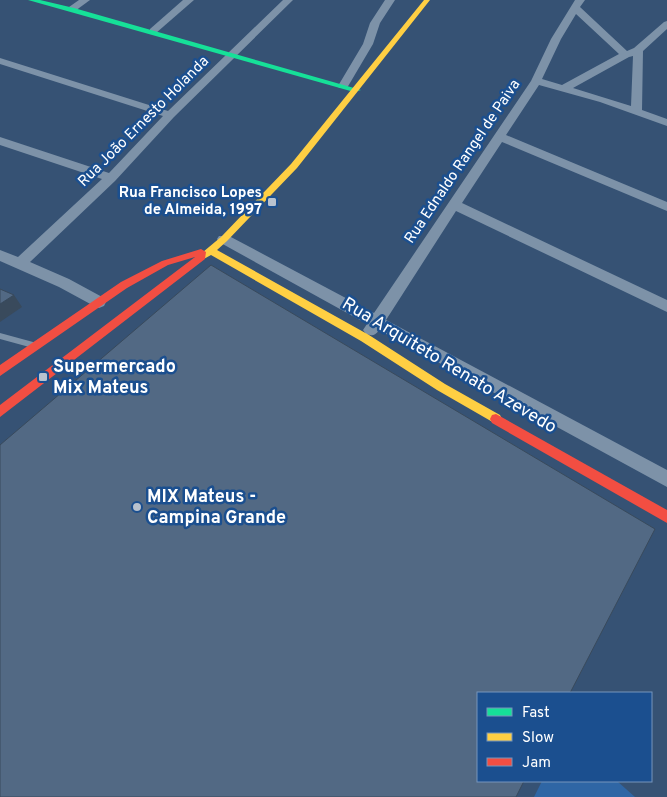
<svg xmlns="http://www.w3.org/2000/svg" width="667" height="797" font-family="Overpass,sans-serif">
	<rect width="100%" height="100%" fill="#365274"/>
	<!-- green -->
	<polygon fill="#2f66a5" points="542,781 617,781 635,797 534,797"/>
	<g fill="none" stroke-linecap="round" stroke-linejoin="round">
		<!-- lane -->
		<polygon fill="#7d92a8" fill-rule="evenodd" points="0,333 33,342 37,345 33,348 0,339"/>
		<!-- street -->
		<g fill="#7d92a8" fill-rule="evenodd">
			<polygon points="79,0 90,0 75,11 69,11 69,7"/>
			<polygon points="183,0 194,0 156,33 150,33 150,29"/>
			<polygon points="283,0 293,0 174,117 115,181 30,262 69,279 104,298 106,302 104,306 99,308 94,306 59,287 0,261 0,250 18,257 102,179 0,145 0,137 109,173 163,116 0,64 0,58 168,111"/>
			<polygon points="385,0 395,0 380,23 373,44 347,88 339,88 338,86 363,44 370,23"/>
			<path d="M575,0h10l-5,7 47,44 7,-3 30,-26 3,-1v8l-24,22 -1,59 25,9v7l-67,-24 -61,-17 -33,50 161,67v9l-165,-69 -40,61 205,97v12l-211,-101 -70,109 281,150v17l-288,-157c-4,6 -7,6 -13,4l-3,-4 4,-6 -148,-82 -2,-3 2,-3h10l145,77 157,-232 20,-42zM576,14l43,40 -57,31 -20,-6 19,-40zM633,56l-2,50 -58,-18 56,-31z"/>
		</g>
		<!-- fast -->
		<polygon fill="#16e098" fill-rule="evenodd" points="28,0 40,0 74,8 361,90 354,92"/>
		<!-- slow -->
		<polygon fill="#ffcf43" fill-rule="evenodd" points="424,0 430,0 297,168 227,241 217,250 369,335 445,384 500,415 502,419 500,423 496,424 437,390 361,341 211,255 202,260 197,257 221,237 291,164"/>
		<!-- jam -->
		<g fill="#f24e42" fill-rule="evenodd">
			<polygon points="201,249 206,252 205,259 0,417 0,405 195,257 168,265 127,288 0,376 0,365 121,282 162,261"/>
			<polygon points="496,414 667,510 667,523 492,423 490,419 492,415"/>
		</g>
	</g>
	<!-- shaded-wall -->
	<polygon fill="#394a5c" points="14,295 22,307 0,322 0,304"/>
	<!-- building -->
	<g fill="#526984" stroke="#394a5c">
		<polygon points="211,265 655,529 570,693 478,693 478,781 524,781 516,797 0,797 0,445"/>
		<polygon points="0,289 14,295 0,304"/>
	</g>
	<!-- markers -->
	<g fill="#b9c2ce" stroke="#1b4f8f" stroke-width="2">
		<rect x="267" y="197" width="10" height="10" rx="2.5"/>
		<rect x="38" y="372" width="10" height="10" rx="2.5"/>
		<circle cx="137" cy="507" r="5"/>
	</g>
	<g text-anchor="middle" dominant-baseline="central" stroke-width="5" stroke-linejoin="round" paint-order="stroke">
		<!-- far-street labels -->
		<g font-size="15" fill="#fff" stroke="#1b4f8f">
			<text transform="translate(144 122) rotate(-45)">Rua João Ernesto Holanda</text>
			<text transform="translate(463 162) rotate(-56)">Rua Ednaldo Rangel de Paiva</text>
		</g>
		<!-- far-poi labels -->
		<g font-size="15" font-weight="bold" fill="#fff" stroke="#1b4f8f" text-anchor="end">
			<text x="262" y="193">Rua Francisco Lopes<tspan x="262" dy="17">de Almeida, 1997</tspan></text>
		</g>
		<!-- street labels -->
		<g font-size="18" fill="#fff" stroke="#1b4f8f">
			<text transform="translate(449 366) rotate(31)">Rua Arquiteto Renato Azevedo</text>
		</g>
		<!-- poi labels -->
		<g font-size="18" font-weight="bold" fill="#fff" stroke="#1b4f8f" text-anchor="start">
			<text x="53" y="367">Supermercado<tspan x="53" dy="21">Mix Mateus</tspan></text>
			<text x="147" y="497">MIX Mateus -<tspan x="147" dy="21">Campina Grande</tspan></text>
		</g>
	</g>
	<!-- legend -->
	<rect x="477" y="692" width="175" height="90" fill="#1b4f8f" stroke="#7695bc"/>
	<rect x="487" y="708" width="25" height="8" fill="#16e098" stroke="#7695bc"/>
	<text x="522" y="717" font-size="15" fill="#ffffff">Fast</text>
	<rect x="487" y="733" width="25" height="8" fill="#ffcf43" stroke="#7695bc"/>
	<text x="522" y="742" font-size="15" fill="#ffffff">Slow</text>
	<rect x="487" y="758" width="25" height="8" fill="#f24e42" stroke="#7695bc"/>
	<text x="522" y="767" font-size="15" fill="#ffffff">Jam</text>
</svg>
